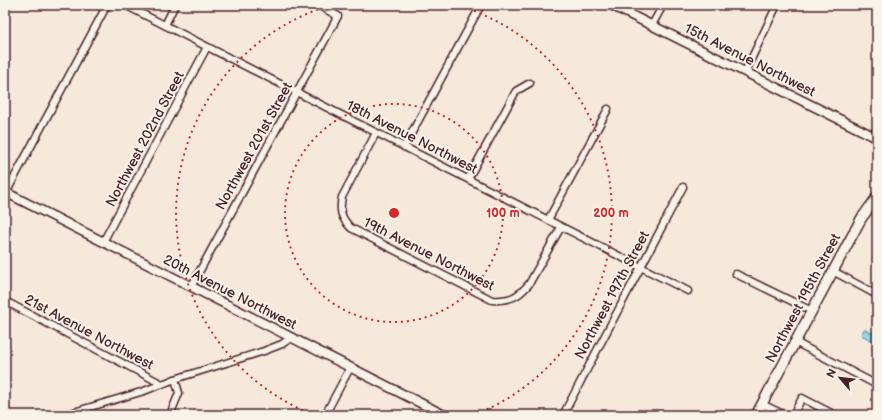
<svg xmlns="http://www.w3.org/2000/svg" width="882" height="420" font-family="'Balsamiq Sans',sans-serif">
	<rect width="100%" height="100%" fill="#f6e8db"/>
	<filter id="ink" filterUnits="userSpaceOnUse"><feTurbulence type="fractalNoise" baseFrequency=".025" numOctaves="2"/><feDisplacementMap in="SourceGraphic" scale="8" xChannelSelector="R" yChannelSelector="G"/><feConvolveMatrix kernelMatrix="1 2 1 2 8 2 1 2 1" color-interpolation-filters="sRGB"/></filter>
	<g filter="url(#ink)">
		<!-- water -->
		<polygon fill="#8cdbea" stroke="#72909e" points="864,329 871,333 873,332 877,334 873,341 861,335"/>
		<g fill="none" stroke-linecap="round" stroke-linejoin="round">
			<!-- minor casing -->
			<g stroke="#4a1f2b" stroke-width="9">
				<g id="minor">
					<polyline points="125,5 688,291"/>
					<polyline points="165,25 175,5"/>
					<polyline points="652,25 663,5"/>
					<polyline points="745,72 777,5"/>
					<path d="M376,133l-34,64c-3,14 -1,21 9,31l141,72c18,1 26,-3 37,-16l32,-57"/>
					<polyline points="404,147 481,5"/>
					<polyline points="468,179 516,91 530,83"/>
					<polyline points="6,193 107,5"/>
					<polyline points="548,220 608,109"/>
					<polyline points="103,242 207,47"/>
					<polyline points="833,271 877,295"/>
					<polyline points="736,274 812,311"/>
					<polyline points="191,287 338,16 318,5"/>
					<polyline points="5,301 162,384"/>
					<polyline points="795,342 877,385"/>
					<polyline points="762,404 785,415"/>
					<polyline points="64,415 144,391 175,379"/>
					<polyline points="170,415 179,393 175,379 264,351 282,344 291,338"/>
					<polyline points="325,415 350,368"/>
					<polyline points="563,415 683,187"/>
					<polyline points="793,415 802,398 835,415"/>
				</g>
			</g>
			<!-- tertiary casing -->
			<g stroke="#4a1f2b" stroke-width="11">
				<g id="tertiary">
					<polyline points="611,5 877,138"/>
					<polyline points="5,192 444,415"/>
				</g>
			</g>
			<!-- secondary casing -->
			<g stroke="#4a1f2b" stroke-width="12">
				<polyline id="secondary" points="756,415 861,219 877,197"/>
			</g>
			<!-- minor -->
			<use href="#minor" stroke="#f7f3e8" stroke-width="6"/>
			<!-- tertiary -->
			<use href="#tertiary" stroke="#f7f3e8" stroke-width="8"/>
			<!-- secondary -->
			<use href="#secondary" stroke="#f7f3e8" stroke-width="9"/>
		</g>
	</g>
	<!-- distance rings -->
	<g fill="none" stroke="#d62828" stroke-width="2" stroke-dasharray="2 4">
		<circle cx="394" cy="213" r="109"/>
		<path d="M314 415A217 217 0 0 1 331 5M457 5A217 217 0 0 1 474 415"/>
	</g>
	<g text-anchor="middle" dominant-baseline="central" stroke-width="4" stroke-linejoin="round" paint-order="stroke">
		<!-- street labels -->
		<g font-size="14" fill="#4a1f2b" stroke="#f7f3e8">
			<text transform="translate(750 60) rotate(27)">15th Avenue Northwest</text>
			<text transform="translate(412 137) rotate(27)">18th Avenue Northwest</text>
			<text transform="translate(145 139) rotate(-62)">Northwest 202nd Street</text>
			<text transform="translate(254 146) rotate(-61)">Northwest 201st Street</text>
			<text transform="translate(429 254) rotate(27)">19th Avenue Northwest</text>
			<text transform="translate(230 292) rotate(27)">20th Avenue Northwest</text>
			<text transform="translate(612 295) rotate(-62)">Northwest 197th Street</text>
			<text transform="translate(803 298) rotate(-62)">Northwest 195th Street</text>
			<text transform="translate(89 332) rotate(28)">21st Avenue Northwest</text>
		</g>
	</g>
	<circle cx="394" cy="213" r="6" fill="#d62828" stroke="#f7f3e8" stroke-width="2"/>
	<g font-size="12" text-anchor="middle" font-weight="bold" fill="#d62828" stroke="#f7f3e8" stroke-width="4" stroke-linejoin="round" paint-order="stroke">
		<text x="503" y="217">100 m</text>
		<text x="611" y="217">200 m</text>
	</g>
	<!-- margin -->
	<rect width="882" height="420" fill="none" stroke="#f7f3e8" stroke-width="20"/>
	<rect x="10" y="10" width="862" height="400" fill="none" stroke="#4a1f2b" stroke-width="1.5" filter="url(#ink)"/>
	<!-- north arrow -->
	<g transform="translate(840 378) rotate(298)" stroke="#f7f3e8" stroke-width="3" paint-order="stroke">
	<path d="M0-3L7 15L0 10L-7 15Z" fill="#4a1f2b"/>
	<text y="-6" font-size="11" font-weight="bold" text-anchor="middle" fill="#4a1f2b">N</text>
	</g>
</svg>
